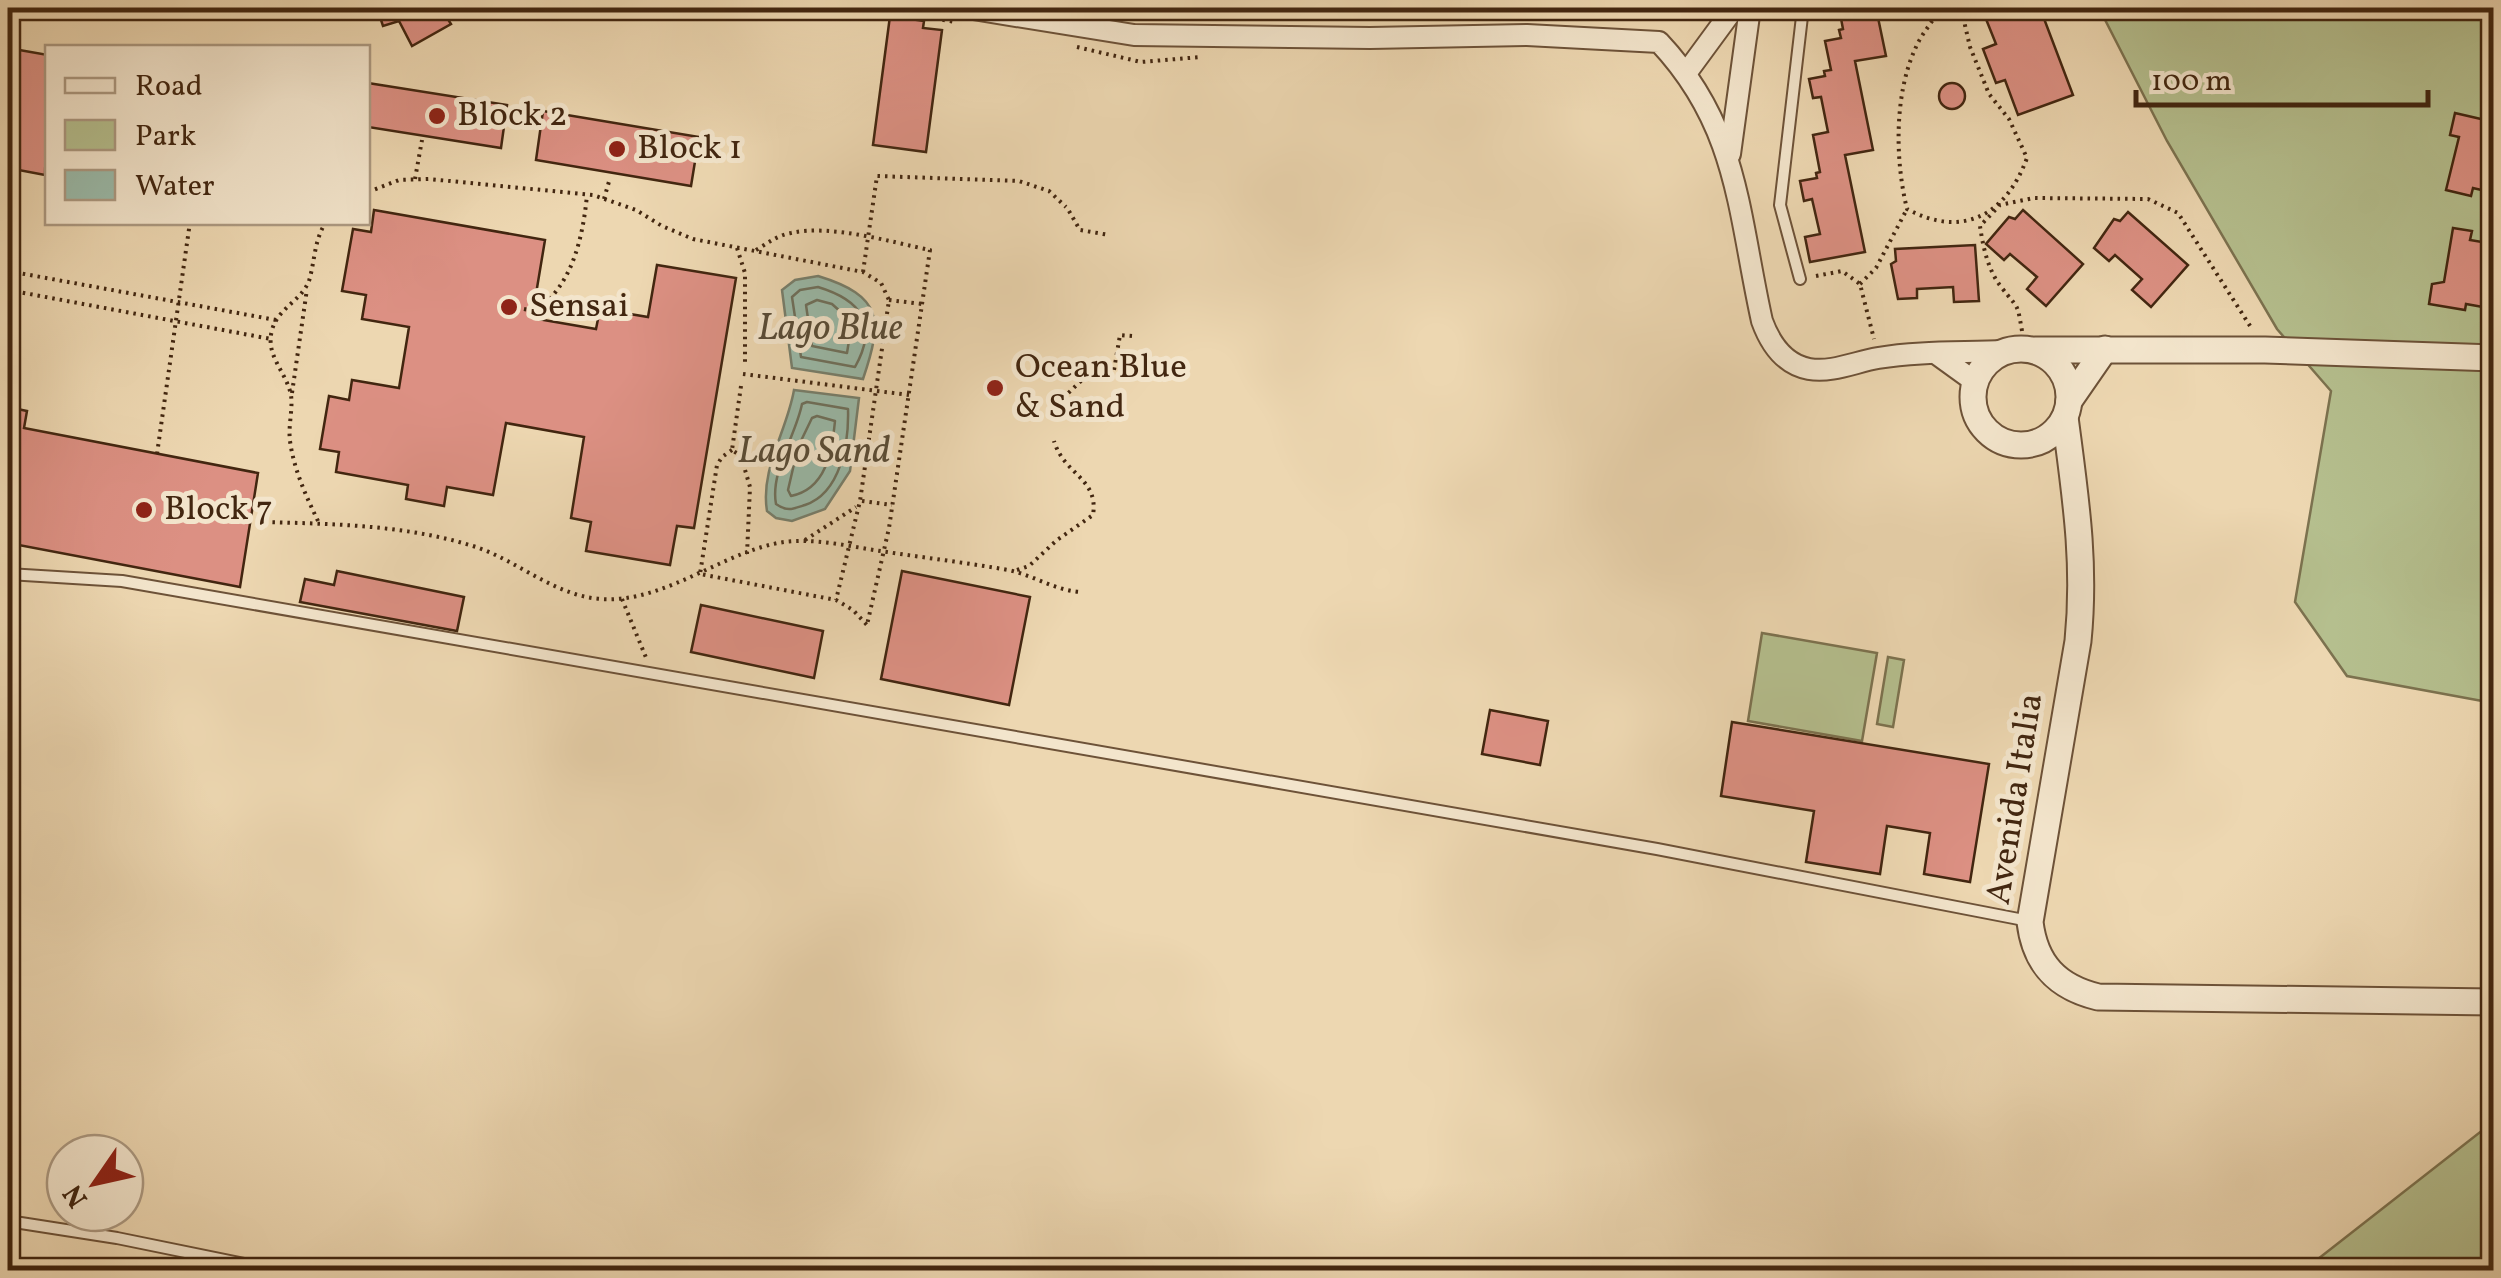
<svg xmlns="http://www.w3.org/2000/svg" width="2501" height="1278" font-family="Vollkorn,serif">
	<rect width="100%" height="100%" fill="#edd7b1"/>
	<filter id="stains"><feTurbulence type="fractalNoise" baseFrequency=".002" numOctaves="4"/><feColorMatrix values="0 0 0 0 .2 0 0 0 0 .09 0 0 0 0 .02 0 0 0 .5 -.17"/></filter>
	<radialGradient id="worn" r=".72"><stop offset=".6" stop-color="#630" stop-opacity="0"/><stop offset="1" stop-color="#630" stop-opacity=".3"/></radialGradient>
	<!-- green -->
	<g fill="#b5bf8e" stroke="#7c724f" stroke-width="2.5">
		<polygon points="2099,8 2493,8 2493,703 2347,676 2295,602 2331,391 2277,329 2167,141"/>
		<polygon points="1762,633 1877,653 1862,741 1748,721"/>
		<polygon points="1888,657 1904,660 1893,727 1877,724"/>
		<polygon points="2493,1122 2493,1270 2301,1270 2318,1259"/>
	</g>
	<!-- water -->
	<g fill="#9abaa9" stroke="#777f6c" stroke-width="2.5">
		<path d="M818,276c65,20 65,44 45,103l-71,-11 -10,-78 13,-10z"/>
		<path d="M794,390l65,8 -9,73 -25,38 -33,12 -16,-3 -9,-7c-7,-42 20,-80 27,-121z"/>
	</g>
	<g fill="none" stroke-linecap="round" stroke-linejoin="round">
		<!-- shore -->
		<g stroke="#6e705c" stroke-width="2.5">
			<path d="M818,287c43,13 61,37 37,80l-54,-10 -9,-60 8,-7z"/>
			<polygon points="817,300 832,304 852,322 847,353 812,346 806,305"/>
			<path d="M807,402l41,7c1,33 -7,84 -43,96 -12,4 -18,7 -29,-1 -6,-32 20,-69 26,-100z"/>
			<path d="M817,416l18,5c-3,31 -9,68 -44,75l-3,-6 10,-43 14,-29z"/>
		</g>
	</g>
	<!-- building -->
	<g fill="#dc9083" stroke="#422610" stroke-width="2.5">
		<polygon points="377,8 441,8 451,24 412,46 399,21 383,26"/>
		<polygon points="1839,8 1876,8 1886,56 1855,61 1873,150 1845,155 1865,252 1810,262 1805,237 1820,234 1812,199 1804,201 1800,181 1817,178 1816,173 1820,172 1813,135 1828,132 1821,97 1813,98 1809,79 1825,76 1824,71 1831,70 1825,41 1841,38 1839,30 1843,29"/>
		<polygon points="2003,8 2040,8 2073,95 2018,115 2005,80 1996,83 1983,49 1996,44 1984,14"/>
		<polygon points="890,16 924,21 923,28 942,30 926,152 873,145"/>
		<polygon points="8,48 48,55 45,175 8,168"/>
		<polygon points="368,83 507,105 501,148 368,127"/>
		<circle cx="1952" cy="96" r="13"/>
		<polygon points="543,111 699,137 691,186 536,160"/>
		<polygon points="2455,113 2494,122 2494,193 2473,188 2471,196 2446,190 2459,137 2450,135"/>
		<polygon points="374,210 545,240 532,318 596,329 600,309 648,317 657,265 736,278 694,528 677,526 670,565 586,551 591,522 571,518 584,437 506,423 493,495 447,487 444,506 406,499 408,485 336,472 339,452 320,449 329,396 349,400 352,380 399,388 409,327 362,319 366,295 342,291 353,229 371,232"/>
		<polygon points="2023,210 2083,264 2046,306 2027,289 2037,277 2010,254 2004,260 1986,244 2009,217 2015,219"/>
		<polygon points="2128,212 2188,265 2151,307 2132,290 2142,279 2115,255 2109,261 2094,248 2114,219 2120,221"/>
		<polygon points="2453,228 2472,231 2470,240 2494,244 2494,309 2466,304 2465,310 2429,304 2432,284 2444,282"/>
		<polygon points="1975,245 1979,301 1954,302 1953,287 1917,289 1917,298 1898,299 1891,264 1896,261 1895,249"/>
		<polygon points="8,407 27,411 24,428 258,473 240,587 8,543"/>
		<polygon points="337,571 464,597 457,631 300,602 305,579 334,585"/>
		<polygon points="902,571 1030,597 1009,705 881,679"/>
		<polygon points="701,605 823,631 814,678 691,652"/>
		<polygon points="1490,710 1548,721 1540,765 1482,754"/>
		<polygon points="1732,722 1989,764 1970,882 1924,874 1930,833 1887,826 1880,874 1806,862 1814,811 1721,796"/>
	</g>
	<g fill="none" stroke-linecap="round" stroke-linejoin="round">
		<!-- service casing -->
		<g stroke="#6d5238" stroke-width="14">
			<g id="service">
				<polyline points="1800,279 1780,205 1803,8"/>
				<polyline points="8,574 122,581 1657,849 2029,921"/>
				<polyline points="8,1221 117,1238 274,1270"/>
			</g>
		</g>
		<!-- minor casing -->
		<g stroke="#6d5238" stroke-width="24">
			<g id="minor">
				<path d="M967,8l167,27 236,3 157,-3 132,7c80,85 79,171 103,279 8,22 21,43 47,48 23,4 46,-7 69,-11 41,-7 85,-5 126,-7"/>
				<polyline points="1687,72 1734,8"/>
				<polyline points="1730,154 1750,8"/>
				<polyline points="1938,355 1974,381"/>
			</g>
		</g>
		<!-- tertiary casing -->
		<g stroke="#6d5238" stroke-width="29">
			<g id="tertiary">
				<circle cx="2021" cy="397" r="48"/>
				<polyline points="2035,350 2265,350 2494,358"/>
				<polyline points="2069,401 2105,349"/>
				<path d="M2065,417c10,77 21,145 13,224l-48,281c5,42 27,65 68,75l396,5"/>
			</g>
		</g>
		<!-- path -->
		<g stroke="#422610" stroke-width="4" stroke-dasharray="2.5 5" stroke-linecap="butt">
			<polyline points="876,8 955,22"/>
			<path d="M1940,8c-7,14 -18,25 -24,39 -22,47 -21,113 -9,162 56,30 99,6 120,-51l-18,-39 -20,-25 -19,-47 -9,-39"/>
			<polyline points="1077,47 1141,62 1201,57"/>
			<polyline points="415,179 422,140"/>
			<polyline points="368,192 399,180 429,179 593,195 636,210 662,226 693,239 863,272 881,283 889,300 860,501 836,600"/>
			<polyline points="604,199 610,178"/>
			<polyline points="1069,211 1080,230 1109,235"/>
			<polyline points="737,248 745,273 745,362"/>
			<path d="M756,250c12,-7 22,-15 35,-17 40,-9 100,9 139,17l-41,278 -22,97"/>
			<polyline points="8,271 276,320"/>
			<polyline points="863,272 877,176 1019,181 1049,191 1066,207"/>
			<polyline points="1816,276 1842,271 1860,284 1874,339"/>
			<polyline points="1860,284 1876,268 1907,209"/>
			<polyline points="8,290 271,339"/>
			<polyline points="889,300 922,304"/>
			<path d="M524,309l10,2c38,-23 49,-74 53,-116"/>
			<path d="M2022,331c-5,-29 -3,-21 -20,-43 -14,-17 -19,-41 -22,-62l20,-21 34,-7 114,1 30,14 74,116"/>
			<polyline points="743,374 909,395"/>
			<polyline points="741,386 732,450 741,456 750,487 747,554"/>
			<polyline points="292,393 307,289"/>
			<polyline points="1063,398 1083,379 1114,370 1120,335 1132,336"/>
			<polyline points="732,450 722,457 717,465 700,574 836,600 853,610 867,625"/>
			<polyline points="157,454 190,222"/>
			<polyline points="862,501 892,505"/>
			<path d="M318,521c-12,-25 -24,-51 -28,-80 -2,-15 3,-31 1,-46 -5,-24 -26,-39 -19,-65 6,-22 29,-29 37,-49 6,-20 5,-41 17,-59"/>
			<path d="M265,522c70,2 143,3 211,25 42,14 79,49 125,52 68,5 133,-57 196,-58 29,-1 61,7 90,11 40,6 81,11 121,18 25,5 46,20 72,22"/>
			<polyline points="805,540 856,507"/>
			<path d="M1017,570l12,-4 28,-26 36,-25c6,-37 -29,-40 -39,-74"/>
			<polyline points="622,599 647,660"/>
		</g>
		<!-- service -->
		<use href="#service" stroke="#f3e5cc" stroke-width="10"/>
		<!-- minor -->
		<use href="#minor" stroke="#f3e5cc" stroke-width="20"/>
		<!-- tertiary -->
		<use href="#tertiary" stroke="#f3e5cc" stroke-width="25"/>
	</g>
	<!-- markers -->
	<g fill="#8f2418" stroke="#f3e5cc" stroke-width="4">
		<circle cx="437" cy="116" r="10"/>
		<circle cx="617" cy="149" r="10"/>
		<circle cx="509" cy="307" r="10"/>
		<circle cx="995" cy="388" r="10"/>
		<circle cx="144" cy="510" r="10"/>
	</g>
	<g text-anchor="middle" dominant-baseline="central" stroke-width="10" stroke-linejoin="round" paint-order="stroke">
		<!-- poi labels -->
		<g font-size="35" fill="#422610" stroke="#f3e5cc" text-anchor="start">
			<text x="457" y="116">Block 2</text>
			<text x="637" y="149">Block 1</text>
			<text x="529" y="307">Sensai</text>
			<text x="1015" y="368">Ocean Blue<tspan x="1015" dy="40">&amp; Sand</tspan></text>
			<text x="164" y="510">Block 7</text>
		</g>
		<!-- street labels -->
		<g font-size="35" fill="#422610" stroke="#f3e5cc">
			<text transform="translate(2016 799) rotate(-81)">Avenida Italia</text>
		</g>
		<!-- water labels -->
		<g font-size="38" font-style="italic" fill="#584b36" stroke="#f3e5cc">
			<text x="830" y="329">Lago Blue</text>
			<text x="814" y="452">Lago Sand</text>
		</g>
	</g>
	<!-- margin -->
	<rect width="2501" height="1278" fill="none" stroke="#edd7b1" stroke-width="40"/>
	<rect x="10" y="10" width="2481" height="1258" fill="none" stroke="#422610" stroke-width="5"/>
	<rect x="20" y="20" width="2461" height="1238" fill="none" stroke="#422610" stroke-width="2.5"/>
	<!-- legend -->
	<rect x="45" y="45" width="325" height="180" fill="#f3e5cc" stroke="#ac9981" stroke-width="2.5"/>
	<rect x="65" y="78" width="50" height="15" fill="#f3e5cc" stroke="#ac9981" stroke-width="2.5"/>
	<text x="135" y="95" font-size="30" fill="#422610">Road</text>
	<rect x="65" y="120" width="50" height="30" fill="#b5bf8e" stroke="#ac9981" stroke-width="2.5"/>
	<text x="135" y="145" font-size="30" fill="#422610">Park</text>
	<rect x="65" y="170" width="50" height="30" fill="#9abaa9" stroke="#ac9981" stroke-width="2.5"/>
	<text x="135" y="195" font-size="30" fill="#422610">Water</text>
	<!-- north arrow -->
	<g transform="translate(95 1183) rotate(236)"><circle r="48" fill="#f3e5cc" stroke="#ac9981" stroke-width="2.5"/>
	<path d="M0-8L18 38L0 25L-18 38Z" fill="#8f2418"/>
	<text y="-15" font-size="28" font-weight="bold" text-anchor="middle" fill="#422610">N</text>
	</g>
	<!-- scale -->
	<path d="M2136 90v15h292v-15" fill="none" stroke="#422610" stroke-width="5"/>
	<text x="2151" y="90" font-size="30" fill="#422610" stroke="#f3e5cc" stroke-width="8" paint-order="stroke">100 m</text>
	<rect width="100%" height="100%" filter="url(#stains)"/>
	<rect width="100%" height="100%" fill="url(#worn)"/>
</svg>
